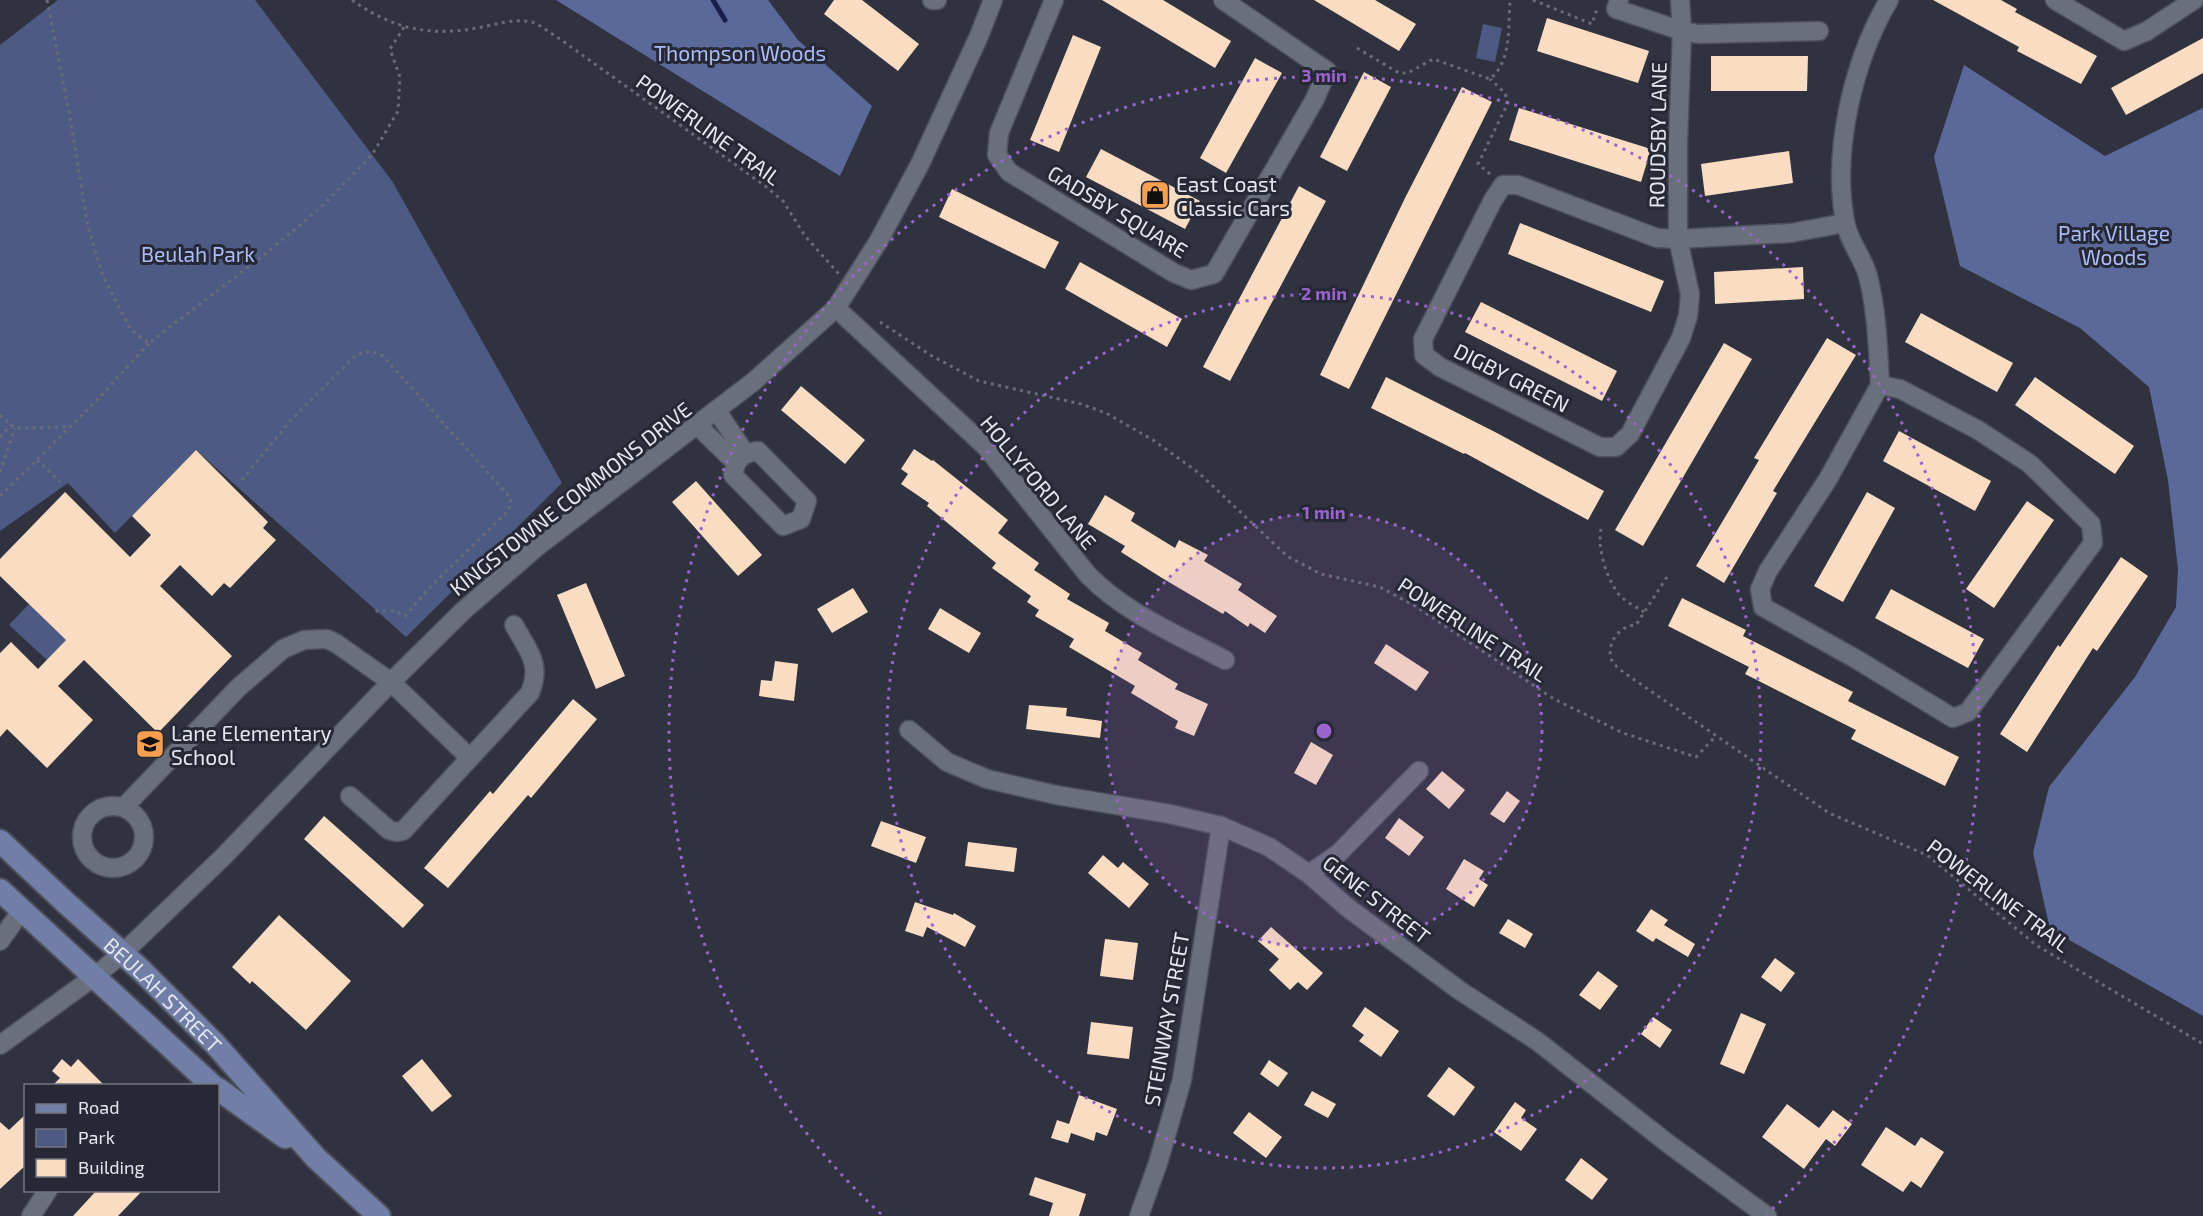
<svg xmlns="http://www.w3.org/2000/svg" width="2203" height="1216" font-family="'Exo 2',sans-serif">
	<rect width="100%" height="100%" fill="#30333f"/>
	<!-- green -->
	<g fill="#4d5a84">
		<polygon points="58,0 255,0 392,181 562,483 406,637 196,450 115,533 68,483 0,531 0,45"/>
		<polygon points="1483,24 1502,28 1495,62 1476,58"/>
		<polygon points="29,604 66,640 47,660 9,625"/>
	</g>
	<!-- forest -->
	<g fill="#5b699a">
		<polygon points="556,0 768,0 798,40 872,106 840,176"/>
		<polygon points="1964,65 2105,156 2203,108 2203,1016 2050,929 2033,853 2049,787 2135,677 2176,607 2178,569 2168,480 2149,387 2080,328 1960,266 1934,157"/>
	</g>
	<g fill="none" stroke-linecap="round" stroke-linejoin="round">
		<!-- stream -->
		<polyline stroke="#17204a" stroke-width="5" points="713,0 725,20"/>
	</g>
	<!-- building -->
	<g fill="#fadcc3">
		<polygon points="834,0 862,0 919,44 898,71 824,14"/>
		<polygon points="1102,0 1163,0 1231,41 1215,68"/>
		<polygon points="1314,0 1375,0 1416,24 1399,51"/>
		<polygon points="1933,0 2001,0 2017,9 2015,12 2097,56 2081,84 2017,51 2019,47"/>
		<polygon points="1547,18 1649,51 1638,83 1537,51"/>
		<polygon points="1073,35 1101,47 1059,152 1030,140"/>
		<polygon points="2203,38 2203,73 2126,115 2111,88"/>
		<polygon points="1711,56 1808,56 1807,91 1711,91"/>
		<polygon points="1255,58 1282,73 1226,173 1200,158"/>
		<polygon points="1364,72 1391,87 1347,171 1320,157"/>
		<polygon points="1462,87 1492,102 1349,389 1320,375 1405,198"/>
		<polygon points="1519,108 1651,149 1641,182 1509,140"/>
		<polygon points="1101,149 1200,201 1185,229 1086,177"/>
		<polygon points="1789,151 1793,183 1705,196 1701,164"/>
		<polygon points="1299,186 1326,201 1230,381 1203,367"/>
		<polygon points="952,189 1059,242 1045,269 939,217"/>
		<polygon points="1520,223 1664,281 1651,312 1508,254"/>
		<polygon points="1080,262 1182,319 1167,347 1065,289"/>
		<polygon points="1803,267 1804,299 1715,304 1714,272"/>
		<polygon points="1481,302 1617,371 1602,401 1465,332"/>
		<polygon points="1921,313 2013,363 1997,392 1905,342"/>
		<polygon points="1827,338 1856,355 1773,491 1777,493 1724,583 1696,566 1759,460 1754,458"/>
		<polygon points="1724,343 1752,359 1643,546 1615,530"/>
		<polygon points="1386,377 1497,433 1604,491 1588,520 1465,453 1464,454 1371,408"/>
		<polygon points="2035,377 2134,446 2115,474 2015,405"/>
		<polygon points="801,386 865,440 845,464 781,410"/>
		<polygon points="1899,431 1991,481 1975,511 1883,461"/>
		<polygon points="914,449 932,461 933,460 1008,520 998,533 1039,563 1034,570 1070,594 1067,599 1109,623 1105,631 1142,653 1138,660 1178,684 1175,689 1208,704 1194,736 1175,728 1178,721 1131,693 1135,686 1069,647 1074,639 1035,616 1039,610 1027,602 1031,596 992,568 996,563 927,506 929,503 901,484 908,474 901,469"/>
		<polygon points="196,450 268,522 263,528 276,540 230,588 224,583 212,596 180,565 160,586 232,656 158,733 84,660 58,686 93,720 47,768 7,729 0,737 0,653 11,642 38,669 66,640 0,576 0,559 65,492 130,557 151,535 132,516"/>
		<polygon points="696,481 762,555 738,576 672,502"/>
		<polygon points="1867,492 1895,508 1843,602 1814,586"/>
		<polygon points="1105,495 1135,513 1131,521 1175,548 1179,540 1208,555 1204,561 1242,584 1238,590 1277,616 1265,633 1250,623 1248,627 1225,611 1223,614 1162,578 1121,552 1125,546 1088,524"/>
		<polygon points="2027,501 2054,520 1994,608 1966,589"/>
		<polygon points="2121,557 2148,576 2097,651 2093,648 2027,752 2000,734 2058,645 2060,647"/>
		<polygon points="586,583 625,676 596,689 557,595"/>
		<polygon points="853,588 868,612 832,633 817,609"/>
		<polygon points="1891,589 1984,639 1968,668 1875,618"/>
		<polygon points="1682,598 1746,630 1743,636 1853,692 1848,701 1959,757 1945,786 1851,739 1856,730 1745,674 1749,667 1668,626"/>
		<polygon points="940,608 981,633 969,653 928,629"/>
		<polygon points="1386,644 1429,672 1416,691 1374,663"/>
		<polygon points="775,661 798,664 794,701 759,696 761,680 772,681"/>
		<polygon points="573,699 597,719 531,798 528,795 448,888 424,868 490,791 493,794"/>
		<polygon points="1029,705 1067,708 1066,716 1102,721 1100,738 1026,729"/>
		<polygon points="1311,742 1333,755 1316,785 1294,773"/>
		<polygon points="1442,771 1465,790 1449,809 1426,789"/>
		<polygon points="1507,791 1520,801 1504,823 1490,814"/>
		<polygon points="324,816 424,905 403,928 304,839"/>
		<polygon points="1399,818 1424,837 1409,856 1385,838"/>
		<polygon points="881,821 926,837 916,863 871,846"/>
		<polygon points="968,842 1017,848 1014,872 965,866"/>
		<polygon points="1103,855 1118,868 1123,862 1149,884 1129,908 1088,873"/>
		<polygon points="1464,859 1484,871 1479,879 1488,885 1474,907 1446,889"/>
		<polygon points="915,902 953,915 954,913 976,926 965,947 927,927 923,937 905,931"/>
		<polygon points="1651,909 1668,920 1664,925 1695,944 1688,957 1656,938 1653,942 1636,931"/>
		<polygon points="279,915 351,981 306,1030 252,981 250,984 232,967"/>
		<polygon points="1508,919 1533,934 1525,948 1499,933"/>
		<polygon points="1271,927 1323,973 1307,990 1298,982 1290,990 1269,970 1279,959 1258,941"/>
		<polygon points="1105,939 1138,943 1133,980 1100,976"/>
		<polygon points="1775,958 1795,973 1781,992 1761,977"/>
		<polygon points="1598,971 1618,986 1600,1010 1579,995"/>
		<polygon points="1365,1007 1399,1031 1381,1057 1359,1041 1364,1035 1352,1026"/>
		<polygon points="1741,1013 1766,1024 1744,1074 1720,1064"/>
		<polygon points="1653,1017 1672,1030 1660,1048 1641,1034"/>
		<polygon points="1091,1022 1133,1027 1129,1059 1087,1054"/>
		<polygon points="62,1059 71,1067 78,1059 105,1086 52,1086 60,1078 52,1071"/>
		<polygon points="422,1059 452,1096 432,1112 402,1076"/>
		<polygon points="1269,1060 1288,1073 1278,1087 1260,1074"/>
		<polygon points="1449,1067 1475,1087 1454,1116 1427,1096"/>
		<polygon points="1312,1091 1336,1104 1328,1118 1304,1105"/>
		<polygon points="1079,1095 1117,1109 1107,1136 1096,1132 1094,1141 1071,1133 1068,1143 1051,1138 1057,1120 1069,1124"/>
		<polygon points="1515,1102 1526,1110 1521,1118 1537,1129 1521,1151 1494,1132"/>
		<polygon points="1787,1104 1819,1128 1833,1110 1852,1124 1835,1146 1826,1139 1804,1169 1762,1137"/>
		<polygon points="1249,1112 1282,1137 1266,1158 1233,1133"/>
		<polygon points="26,1114 26,1165 0,1189 0,1122 9,1130"/>
		<polygon points="1886,1127 1915,1146 1921,1137 1944,1152 1921,1188 1911,1181 1903,1192 1861,1165"/>
		<polygon points="1581,1158 1608,1179 1592,1200 1565,1180"/>
		<polygon points="1035,1177 1086,1194 1079,1216 1049,1216 1053,1203 1029,1195"/>
		<polygon points="96,1191 142,1191 118,1216 73,1216"/>
	</g>
	<g fill="none" stroke-linecap="round" stroke-linejoin="round">
		<!-- minor casing -->
		<g stroke="#4d505a" stroke-width="21">
			<g id="minor">
				<polyline points="932,0 937,0"/>
				<polyline points="1054,0 999,133 997,155 1009,172 1174,273 1191,280 1214,274 1315,99 1327,71 1223,0"/>
				<polyline points="1619,0 1616,9 1682,31 1699,34 1819,31"/>
				<polyline points="1680,0 1682,31 1678,141 1678,239 1791,233 1845,223"/>
				<polyline points="2055,0 2124,41 2147,31 2194,0"/>
				<polygon points="1503,185 1518,185 1657,238 1678,239 1690,294 1688,316 1681,338 1630,434 1616,447 1600,447 1440,367 1424,355 1423,339 1493,200"/>
				<path d="M836,308l150,139 102,128c37,38 90,60 137,85"/>
				<polygon points="1880,385 1900,389 1978,430 2030,464 2091,524 2093,543 1968,712 1953,718 1856,659 1763,607 1760,589 1768,571 1828,479"/>
				<path d="M1880,385c-2,-37 -3,-73 -12,-109 -5,-19 -20,-35 -23,-55 -13,-70 8,-160 44,-221"/>
				<polyline points="717,411 745,453"/>
				<polyline points="697,425 735,462"/>
				<path d="M758,451l49,50 -6,18 -18,7 -50,-51c3,-16 9,-22 25,-24z"/>
				<polyline points="909,730 947,762 987,779 1056,795 1170,814 1221,826 1269,847 1309,874 1348,908 1459,990 1537,1041 1670,1145 1767,1216"/>
				<path d="M470,758l60,-65c12,-30 -2,-42 -16,-68"/>
				<circle cx="113" cy="837" r="31"/>
				<polyline points="124,807 238,688 283,649 304,640 327,639 337,644 391,682 470,758 403,831 397,832 389,830 350,796"/>
				<polyline points="1309,874 1339,853 1419,771"/>
				<polyline points="0,941 22,910"/>
				<polyline points="0,1045 95,976 123,953 224,856 391,682 463,611 538,546 753,382 836,308 878,242 920,164 979,36 993,0"/>
				<polyline points="31,1216 48,1190"/>
				<polyline points="1139,1216 1158,1163 1182,1080 1221,826"/>
			</g>
		</g>
		<!-- major casing -->
		<g stroke="#4d505a" stroke-width="26">
			<g id="major">
				<path id="s1" d="M0,841l65,61 76,68 74,74 101,114 63,58"/>
				<polyline points="0,890 213,1086"/>
				<polyline points="218,1089 285,1137"/>
			</g>
		</g>
		<!-- path -->
		<g stroke="#696c76" stroke-width="3" stroke-dasharray="3 4.5" stroke-linecap="butt">
			<polyline points="47,0 70,117 88,227 103,276 131,330 149,343 264,255 320,208 372,155 398,111 400,77 390,49 404,27"/>
			<path d="M352,0c39,28 77,37 125,28 17,-3 38,-10 55,-6 9,3 19,12 28,17l205,147 18,15 22,35 34,38"/>
			<polyline points="1533,0 1592,24 1597,9"/>
			<path d="M1357,48l42,25h9l25,-14 57,20c22,-18 18,-53 20,-79"/>
			<polyline points="1490,174 1478,164 1508,103 1505,93 1490,79"/>
			<polyline points="880,322 932,356 979,381 1081,404 1106,413 1153,440 1199,473 1287,556 1321,574 1380,587 1415,606 1554,699 1623,733 1696,757 1715,737"/>
			<polyline points="0,415 15,428 67,427"/>
			<polyline points="0,437 11,425"/>
			<polyline points="37,460 60,482"/>
			<polyline points="0,472 15,428"/>
			<polyline points="242,480 291,420 356,355 371,351 383,356 509,496 512,503 506,513 432,585 405,616 395,611 371,611"/>
			<polyline points="0,496 101,396 149,343"/>
			<path d="M1601,529c-4,19 5,47 16,63 6,9 18,14 27,20"/>
			<path d="M1667,577l-31,48c-17,0 -31,20 -24,36 2,4 8,8 11,11l206,141 98,42 109,90 167,99"/>
		</g>
		<!-- minor -->
		<use href="#minor" stroke="#6a6f7c" stroke-width="18"/>
		<!-- major -->
		<use href="#major" stroke="#717ea7" stroke-width="22"/>
	</g>
	<!-- distance rings -->
	<circle cx="1324" cy="731" r="218" fill="#9a64cd" fill-opacity=".12"/>
	<g fill="none" stroke="#9a64cd" stroke-width="3" stroke-dasharray="3 6">
		<circle cx="1324" cy="731" r="218"/>
		<circle cx="1324" cy="731" r="437"/>
		<path d="M881 1214A655 655 0 1 1 1767 1214"/>
	</g>
	<!-- icons -->
	<defs>
		<g id="shop-square" transform="scale(1.5)"><rect x="-9" y="-9" width="18" height="18" rx="4" fill="#f99f4d" stroke="#262935"/><path d="M-5-2.5h2.3a2.7 3.5 0 0 1 5.4 0H5L5.5 6h-11ZM-1.5-2.5h3a1.5 2.3 0 0 0-3 0Z" fill="#111"/></g>
		<g id="school-square" transform="scale(1.5)"><rect x="-9" y="-9" width="18" height="18" rx="4" fill="#f99f4d" stroke="#262935"/><path d="M0-5L7-2L0 1L-7-2ZM-4 1L0 2.5L4 1V4Q0 6-4 4Z" fill="#111"/></g>
	</defs>
	<g fill-rule="evenodd">
		<use href="#shop-square" x="1155" y="195"/>
		<use href="#school-square" x="150" y="744"/>
	</g>
	<g text-anchor="middle" dominant-baseline="central" stroke-width="6" stroke-linejoin="round" paint-order="stroke">
		<!-- park labels -->
		<g font-size="21" fill="#abbef9" stroke="#262935">
			<text x="740" y="52">Thompson Woods</text>
			<text x="2114" y="232">Park Village<tspan x="2114" dy="24">Woods</tspan></text>
			<text x="198" y="253">Beulah Park</text>
		</g>
		<!-- street labels -->
		<g font-size="21" fill="#e4e7ef" stroke="#262935">
			<text transform="translate(709 129) rotate(36)">POWERLINE TRAIL</text>
			<text transform="translate(1657 135) rotate(-89)">ROUDSBY LANE</text>
			<text transform="translate(1118 211) rotate(31)">GADSBY SQUARE</text>
			<text transform="translate(1512 377) rotate(27)">DIGBY GREEN</text>
			<text transform="translate(1039 482) rotate(50)">HOLLYFORD LANE</text>
			<text transform="translate(570 498) rotate(-38)">KINGSTOWNE COMMONS DRIVE</text>
			<text transform="translate(1473 629) rotate(33)">POWERLINE TRAIL</text>
			<text transform="translate(1999 895) rotate(37)">POWERLINE TRAIL</text>
			<text transform="translate(1377 899) rotate(38)">GENE STREET</text>
			<text stroke="none"><textPath href="#s1" startOffset="224">BEULAH STREET</textPath></text>
			<text transform="translate(1166 1019) rotate(-80)">STEINWAY STREET</text>
		</g>
		<!-- poi labels -->
		<g font-size="21" fill="#e4e7ef" stroke="#262935" text-anchor="start">
			<text x="1176" y="183">East Coast<tspan x="1176" dy="24">Classic Cars</tspan></text>
			<text x="171" y="732">Lane Elementary<tspan x="171" dy="24">School</tspan></text>
		</g>
	</g>
	<circle cx="1324" cy="731" r="9" fill="#9a64cd" stroke="#262935" stroke-width="3"/>
	<g font-size="18" text-anchor="middle" font-weight="bold" fill="#9a64cd" stroke="#262935" stroke-width="6" stroke-linejoin="round" paint-order="stroke">
		<text x="1324" y="82">3 min</text>
		<text x="1324" y="300">2 min</text>
		<text x="1324" y="519">1 min</text>
	</g>
	<!-- legend -->
	<rect x="24" y="1084" width="195" height="108" fill="#262935" stroke="#72757f" stroke-width="1.5"/>
	<rect x="36" y="1104" width="30" height="9" fill="#717ea7" stroke="#72757f" stroke-width="1.5"/>
	<text x="78" y="1114" font-size="18" fill="#e4e7ef">Road</text>
	<rect x="36" y="1129" width="30" height="18" fill="#4d5a84" stroke="#72757f" stroke-width="1.5"/>
	<text x="78" y="1144" font-size="18" fill="#e4e7ef">Park</text>
	<rect x="36" y="1159" width="30" height="18" fill="#fadcc3" stroke="#72757f" stroke-width="1.5"/>
	<text x="78" y="1174" font-size="18" fill="#e4e7ef">Building</text>
</svg>
